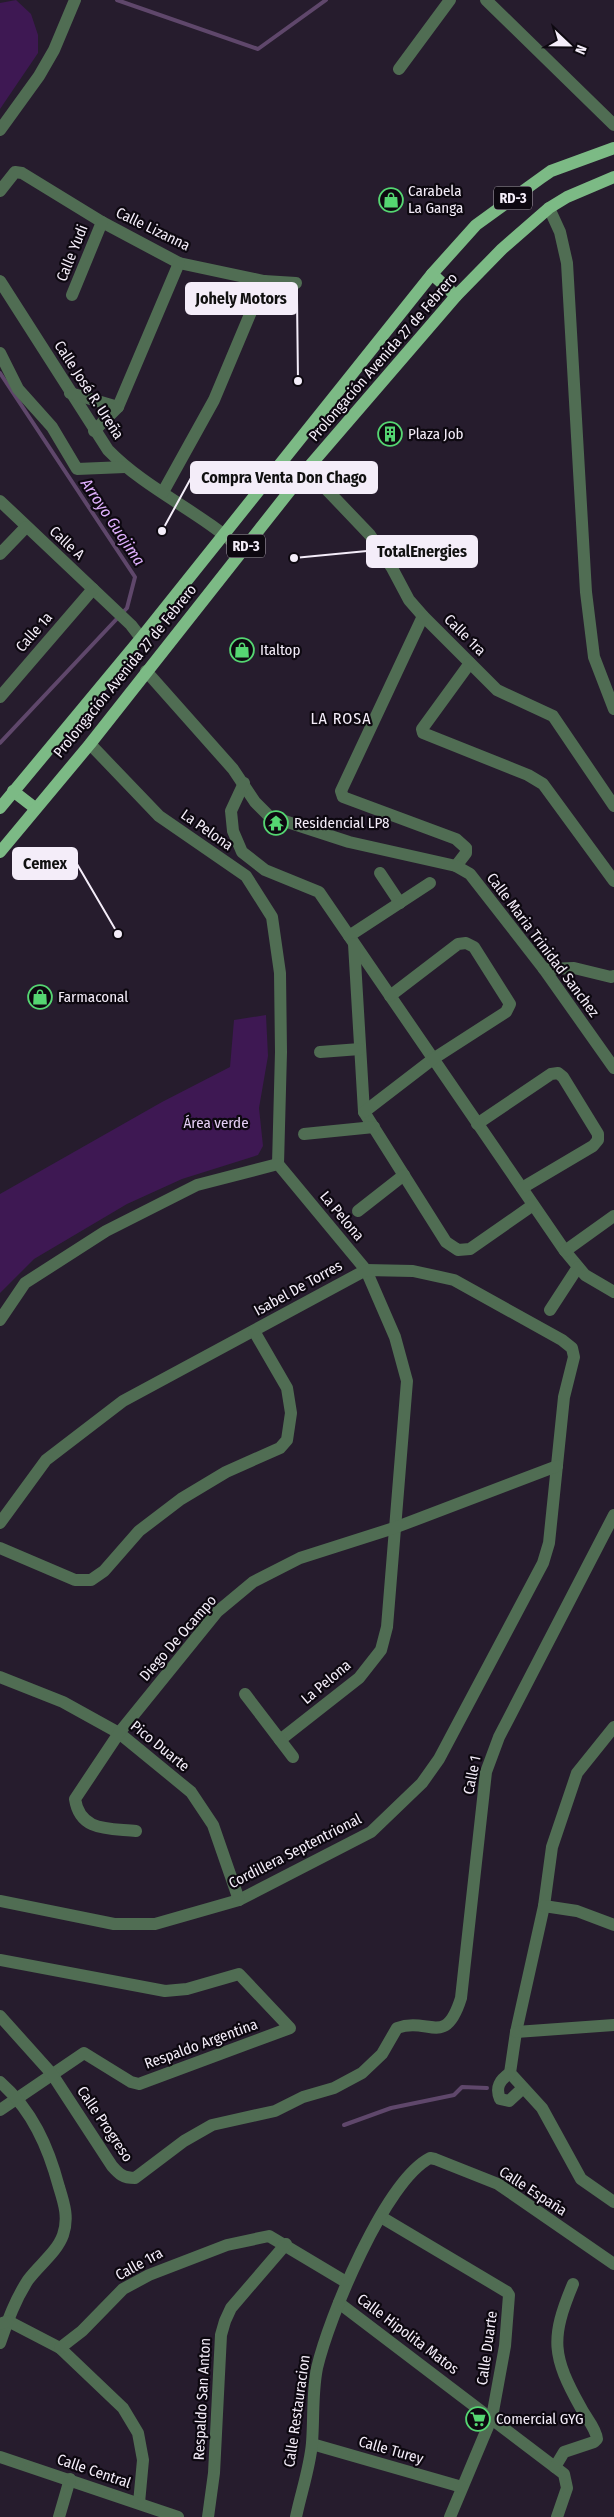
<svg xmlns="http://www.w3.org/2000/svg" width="614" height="2517" font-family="'Fira Sans Condensed',sans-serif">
	<rect width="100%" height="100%" fill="#261c2d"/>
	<!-- green -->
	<g fill="#3e1853">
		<polygon points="16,0 31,14 38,35 38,53 0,109 0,3"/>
		<polygon points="266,1015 268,1056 259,1108 263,1146 258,1155 182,1179 127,1204 34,1259 0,1293 0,1194 162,1102 230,1067 234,1020"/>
	</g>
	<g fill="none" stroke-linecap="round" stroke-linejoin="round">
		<!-- stream -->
		<g stroke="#5f476b" stroke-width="4">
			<polyline points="117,0 258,49 326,0"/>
			<polyline points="0,373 135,577 127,608 0,743"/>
			<polyline points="344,2125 391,2108 454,2095 462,2087 487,2088"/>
		</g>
		<!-- minor -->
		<g stroke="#506d53" stroke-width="12">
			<polyline points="486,0 614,125"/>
			<polyline points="399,69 450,0"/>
			<polyline points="0,130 39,76 54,50 75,0"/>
			<polyline points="0,191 15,172 22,173 102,222 179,263 264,281 296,283"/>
			<polyline points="549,208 560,232 567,263 586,592 594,657 614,709"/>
			<path d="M0,281l108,169c39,40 93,62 134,100"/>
			<polyline points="72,295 102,222"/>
			<polyline points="0,353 18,389 52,427 77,469 125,467"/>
			<polyline points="70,393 118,407"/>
			<polyline points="94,431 118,407 179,263"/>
			<polyline points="307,469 370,535 392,568 409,600 423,616 497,690 553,716 614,806"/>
			<polyline points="163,492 214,400 264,281"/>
			<polyline points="0,501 131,625 141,638"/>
			<polyline points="0,554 26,527"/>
			<polyline points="423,616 341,791 343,797 456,839 466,848 466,853 456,866"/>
			<polyline points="470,663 422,729 423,733 528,775 543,784 614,881"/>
			<polyline points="146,671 233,769 255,802 269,816 349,842 456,866 470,874 544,969 614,1068"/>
			<polyline points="0,697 93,589"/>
			<polyline points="90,744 159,816 246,876 272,917 280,973 281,1052 278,1164 366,1270 395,1337 407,1381 387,1627 381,1650 359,1678 280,1740"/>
			<polyline points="244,783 231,811 233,831 242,852 265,870 319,892 565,1251 585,1275 614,1292"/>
			<polyline points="380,873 400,903"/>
			<polyline points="349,936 430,883"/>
			<polyline points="354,944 364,1112 446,1242 458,1250 470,1249 533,1205"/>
			<polyline points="544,969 574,968 611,977 614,976"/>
			<polyline points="320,1052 360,1049"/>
			<polyline points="364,1112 433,1059 506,1012 510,1004 474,947 466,943 458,944 390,996"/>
			<polyline points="477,1124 551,1074 558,1073 563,1077 598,1134 598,1140 593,1146 522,1188"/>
			<polyline points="304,1134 374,1127"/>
			<polyline points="358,1211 404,1175"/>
			<polyline points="565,1251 614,1216"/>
			<polyline points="550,1310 578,1267"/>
			<polyline points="0,1320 25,1283 106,1231 197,1185 278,1164"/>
			<polyline points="0,1523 46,1460 123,1401 366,1270 413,1271 454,1280 562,1340 572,1348 574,1357 564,1397 549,1543 543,1563 439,1759 422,1783 371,1832 239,1900 155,1924 114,1924 0,1901"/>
			<polyline points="0,1548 75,1580 91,1580 104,1571 139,1531 181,1499 226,1472 280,1448 287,1440 291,1413 287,1388 254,1331"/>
			<polyline points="0,1677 63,1702 119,1733 191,1792 213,1825 239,1900"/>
			<polyline points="245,1694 293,1757"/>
			<polyline points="614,1727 577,1773 552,1847 544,1906 516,2032 510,2073 542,2108 581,2179 614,2202"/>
			<path d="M136,1831c-27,-3 -56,1 -61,-32l44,-66 98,-121 36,-30 47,-24 94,-30 163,-62"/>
			<polyline points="544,1906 577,1911 614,1925"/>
			<polyline points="0,1960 165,1991 187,1989 239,1974 290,2028 139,2084 131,2082 84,2053 0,2110"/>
			<path d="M0,2016l52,58 60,92c7,8 11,12 23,12l49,-37 28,-16 63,-14 28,-14 31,-9 28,-15 20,-19 15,-26c32,-12 48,21 64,-30l25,-226 13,-35 115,-222"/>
			<polyline points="516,2032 614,2025"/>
			<path d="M510,2073c-10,7 -15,14 -10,26l9,2 14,-13"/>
			<path d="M0,2082c32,28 48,64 59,105 5,16 10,31 4,48 -6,17 -24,30 -35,45 -13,20 -20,40 -28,63"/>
			<polyline points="381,2217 507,2292 509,2295 505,2346 492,2417 450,2517"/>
			<polyline points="339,2303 564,2474 567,2488 557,2517"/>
			<polyline points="0,2324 8,2321 60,2348 123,2408 138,2433 143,2460 139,2503"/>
			<polyline points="60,2348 82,2331 123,2289 149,2275 227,2245 269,2236 346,2282"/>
			<polyline points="312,2444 462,2487"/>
			<polyline points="0,2457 178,2517"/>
			<path d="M555,2467l9,-15 30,-10 3,-3c-1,-11 -11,-21 -16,-31 -29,-52 -31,-69 -8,-124"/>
			<polyline points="59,2517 70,2479"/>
			<polyline points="208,2517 214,2473 221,2335 225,2321 231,2308 286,2244"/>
			<path d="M296,2517c5,-24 14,-50 16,-74 2,-26 0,-50 5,-75 12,-51 68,-187 113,-210l5,1 63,25 116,80"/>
		</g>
		<!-- major -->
		<g stroke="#7cba85" stroke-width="12">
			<polyline points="432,274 456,296"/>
			<polyline points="13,791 35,808"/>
			<polyline points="0,808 141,638 432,274 476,225 541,178 551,171 614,148"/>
			<polyline points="0,852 90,744 307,469 456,296 502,249 549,208 567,197 614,177"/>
		</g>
	</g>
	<!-- icons -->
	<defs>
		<g id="shop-ring" transform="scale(1.25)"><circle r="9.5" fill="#0d0810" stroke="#55d672" stroke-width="1.5"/><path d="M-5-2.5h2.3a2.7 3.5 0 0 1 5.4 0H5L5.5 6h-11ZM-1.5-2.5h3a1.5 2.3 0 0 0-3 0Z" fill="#55d672"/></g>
		<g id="building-ring" transform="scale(1.25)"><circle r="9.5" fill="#0d0810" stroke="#55d672" stroke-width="1.5"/><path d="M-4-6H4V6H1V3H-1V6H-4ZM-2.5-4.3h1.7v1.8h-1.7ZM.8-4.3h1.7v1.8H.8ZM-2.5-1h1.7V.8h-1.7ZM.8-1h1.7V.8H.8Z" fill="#55d672"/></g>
		<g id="temple-ring" transform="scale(1.25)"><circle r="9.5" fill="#0d0810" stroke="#55d672" stroke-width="1.5"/><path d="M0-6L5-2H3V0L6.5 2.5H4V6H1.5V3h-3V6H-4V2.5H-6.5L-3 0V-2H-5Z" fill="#55d672"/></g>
		<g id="supermarket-ring" transform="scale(1.25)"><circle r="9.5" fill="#0d0810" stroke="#55d672" stroke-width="1.5"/><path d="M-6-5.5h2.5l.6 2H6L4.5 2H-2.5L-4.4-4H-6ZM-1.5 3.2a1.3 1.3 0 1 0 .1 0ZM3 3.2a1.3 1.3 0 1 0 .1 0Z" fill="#55d672"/></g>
	</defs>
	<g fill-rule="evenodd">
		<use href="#shop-ring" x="391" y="200"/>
		<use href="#building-ring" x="390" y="434"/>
		<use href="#shop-ring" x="242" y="650"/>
		<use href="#temple-ring" x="276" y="823"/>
		<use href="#shop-ring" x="40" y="997"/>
		<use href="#supermarket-ring" x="478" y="2419"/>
	</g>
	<g text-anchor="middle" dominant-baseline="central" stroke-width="4.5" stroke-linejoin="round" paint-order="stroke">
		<!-- shield labels -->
		<g fill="#0d0810" stroke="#afa8b3" stroke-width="1">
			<rect x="494" y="186.5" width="38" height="23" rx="4"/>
			<rect x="227" y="534.5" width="38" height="23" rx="4"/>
		</g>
		<g font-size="14" font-weight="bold" fill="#f4edf9">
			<text x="513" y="198">RD-3</text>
			<text x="246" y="546">RD-3</text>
		</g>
		<!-- poi labels -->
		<g font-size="15" fill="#f4edf9" stroke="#0d0810" text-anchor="start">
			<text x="408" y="191">Carabela<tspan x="408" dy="17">La Ganga</tspan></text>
			<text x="408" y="434">Plaza Job</text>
			<text x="260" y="650">Italtop</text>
			<text x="294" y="823">Residencial LP8</text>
			<text x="58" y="997">Farmaconal</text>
			<text x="496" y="2419">Comercial GYG</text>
		</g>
		<!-- street labels -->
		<g font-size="15" fill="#f4edf9" stroke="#0d0810">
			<text transform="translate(153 229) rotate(26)">Calle Lizanna</text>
			<text transform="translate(72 253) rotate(-68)">Calle Yudi</text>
			<text transform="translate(383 357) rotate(-49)">Prolongación Avenida 27 de Febrero</text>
			<text transform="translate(89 390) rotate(57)">Calle José R. Ureña</text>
			<text transform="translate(67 543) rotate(43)">Calle A</text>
			<text transform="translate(34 632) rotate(-49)">Calle 1a</text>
			<text transform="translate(465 635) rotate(45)">Calle 1ra</text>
			<text transform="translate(125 671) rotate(-51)">Prolongación Avenida 27 de Febrero</text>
			<text transform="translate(207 830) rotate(35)">La Pelona</text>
			<text transform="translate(543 945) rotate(53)">Calle Maria Trinidad Sanchez</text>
			<text transform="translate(342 1216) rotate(50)">La Pelona</text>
			<text transform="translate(298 1288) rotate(-29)">Isabel De Torres</text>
			<text transform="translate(178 1638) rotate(-49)">Diego De Ocampo</text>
			<text transform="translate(326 1682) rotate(-40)">La Pelona</text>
			<text transform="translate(160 1746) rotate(39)">Pico Duarte</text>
			<text transform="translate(472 1775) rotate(-79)">Calle 1</text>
			<text transform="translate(295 1851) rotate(-27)">Cordillera Septentrional</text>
			<text transform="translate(201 2044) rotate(-20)">Respaldo Argentina</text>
			<text transform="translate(105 2124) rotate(56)">Calle Progreso</text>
			<text transform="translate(533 2191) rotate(33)">Calle España</text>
			<text transform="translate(139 2264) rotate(-29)">Calle 1ra</text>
			<text transform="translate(408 2334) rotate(37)">Calle Hipolita Matos</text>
			<text transform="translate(487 2348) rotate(-82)">Calle Duarte</text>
			<text transform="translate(202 2399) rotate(-87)">Respaldo San Anton</text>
			<text transform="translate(297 2411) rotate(-82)">Calle Restauracion</text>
			<text transform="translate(391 2450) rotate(16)">Calle Turey</text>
			<text transform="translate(94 2471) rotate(19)">Calle Central</text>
		</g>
		<!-- park labels -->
		<g font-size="15" fill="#e6cff6" stroke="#0d0810">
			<text x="216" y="1123">Área verde</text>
		</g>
		<!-- water labels -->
		<g font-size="16" font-style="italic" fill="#dfaffd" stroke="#0d0810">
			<text transform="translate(113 522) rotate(56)">Arroyo Guajima</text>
		</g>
		<!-- neighbourhood labels -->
		<g font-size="16" letter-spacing="1" fill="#f4edf9" stroke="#0d0810">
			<text x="341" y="718">LA ROSA</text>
		</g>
	</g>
	<!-- callouts -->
	<path fill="none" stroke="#f4edf9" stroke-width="2" d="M298 381L297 298M162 531L191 478M294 558L367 551M118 934L77 864"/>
	<g fill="#f4edf9" stroke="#0d0810" stroke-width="2">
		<circle cx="298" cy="381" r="5"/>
		<circle cx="162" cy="531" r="5"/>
		<circle cx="294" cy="558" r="5"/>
		<circle cx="118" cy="934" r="5"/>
	</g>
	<g fill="#f4edf9" stroke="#f4edf9" stroke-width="2">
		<rect x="186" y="283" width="111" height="31" rx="5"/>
		<rect x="191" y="462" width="186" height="31" rx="5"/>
		<rect x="367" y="536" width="110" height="31" rx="5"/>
		<rect x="13" y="848" width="64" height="31" rx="5"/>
	</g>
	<g font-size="16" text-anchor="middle" font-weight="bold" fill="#111">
		<text x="241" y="304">Johely Motors</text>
		<text x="284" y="483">Compra Venta Don Chago</text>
		<text x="422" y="557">TotalEnergies</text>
		<text x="45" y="869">Cemex</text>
	</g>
	<!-- north arrow -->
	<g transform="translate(569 45) rotate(112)" stroke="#0d0810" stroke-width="4" paint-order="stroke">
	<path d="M0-4L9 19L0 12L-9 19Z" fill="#f4edf9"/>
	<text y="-8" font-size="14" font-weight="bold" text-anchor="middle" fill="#f4edf9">N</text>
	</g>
</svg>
